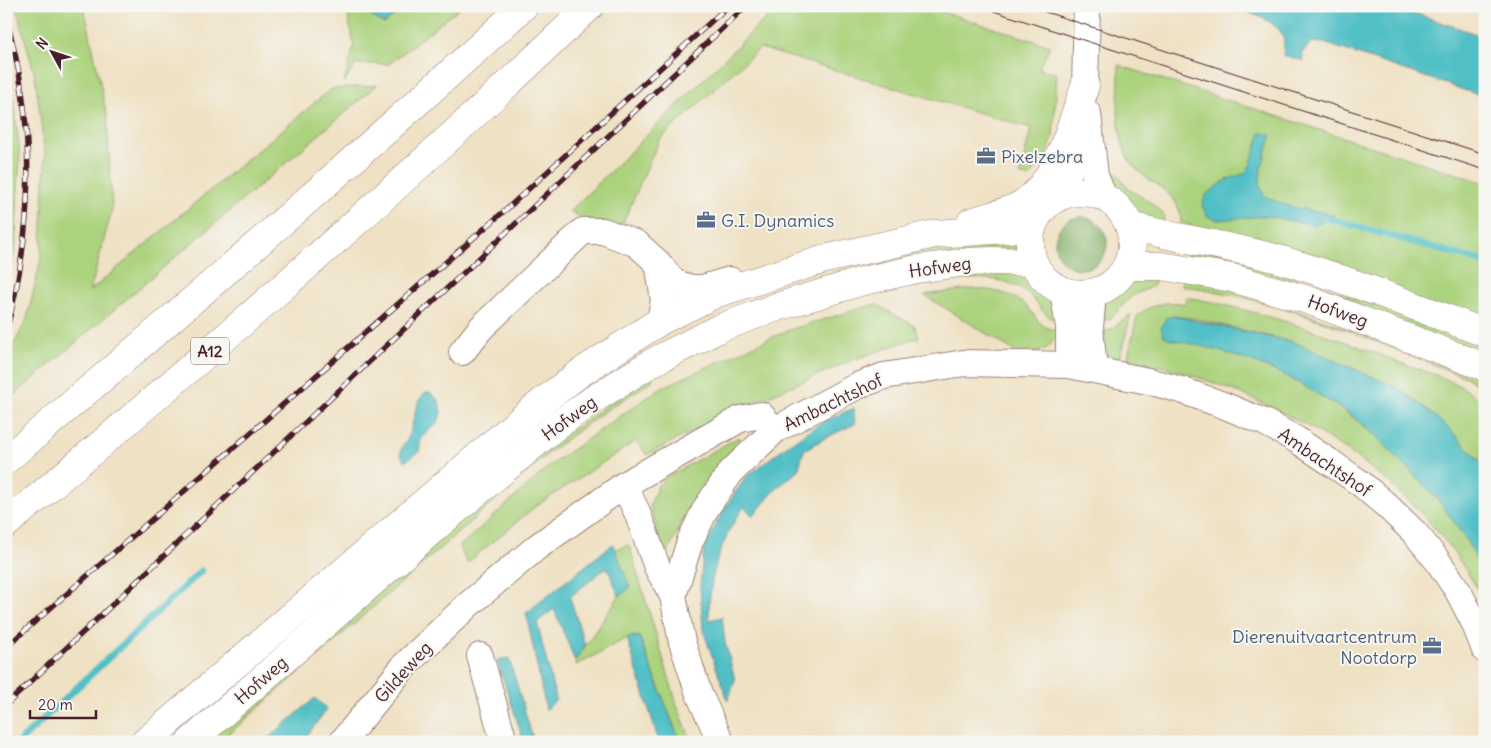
<svg xmlns="http://www.w3.org/2000/svg" width="1491" height="748" font-family="Delius,sans-serif">
	<rect width="100%" height="100%" fill="#f6f6f2"/>
	<filter id="ink" filterUnits="userSpaceOnUse"><feTurbulence type="fractalNoise" baseFrequency=".02" numOctaves="2"/><feDisplacementMap in="SourceGraphic" scale="10" xChannelSelector="R" yChannelSelector="G"/><feConvolveMatrix kernelMatrix="1 2 1 2 8 2 1 2 1" color-interpolation-filters="sRGB"/></filter>
	<filter id="wash" filterUnits="userSpaceOnUse"><feTurbulence type="fractalNoise" baseFrequency=".0096" numOctaves="4" result="noise"/><feDisplacementMap in="SourceGraphic" scale="20" xChannelSelector="R" yChannelSelector="G"/><feGaussianBlur stdDeviation="1.12" result="paint"/><feColorMatrix in="noise" values="0 0 0 0 0 0 0 0 0 0 0 0 0 0 0 0 0 1.4 0 .05"/><feComposite in="paint" operator="in"/></filter>
	<g filter="url(#wash)">
		<rect width="100%" height="100%" fill="#efe1c3"/>
		<!-- green -->
		<g fill="#abd27c" stroke="#7a7854">
			<polygon points="16,6 84,6 107,116 112,210 90,291 331,89 377,85 6,402 6,376 11,362 6,360 27,319 41,259 45,155 35,76"/>
			<polygon points="346,6 366,6 369,14 385,24 404,6 462,6 389,64 356,64 344,83 354,45"/>
			<polygon points="778,6 925,6 1050,46 1039,68 1057,74 1053,138 1045,158 1029,178 1020,175 1031,128 760,48 659,140 620,230 591,224 570,211"/>
			<polygon points="6,59 11,77 20,155 15,249 6,285"/>
			<path d="M1119,64l5,3 361,116v142l-295,-92 1,-8 -10,-2c1,-36 -39,-37 -54,-67 -13,-28 -8,-61 -8,-92z"/>
			<polygon points="1096,121 1106,159 1110,166 1130,190 1150,202 1162,212 1164,218 1162,229 1141,221 1111,189"/>
			<polygon points="1019,236 1019,251 879,265 875,263 875,257"/>
			<polygon points="1188,246 1218,252 1485,342 1485,359 1186,262"/>
			<path d="M1023,273c17,11 29,27 36,47 -16,-1 -22,-21 -34,-29 -28,-21 -82,-10 -113,-4l-2,-9z"/>
			<polygon points="1156,273 1153,286 1132,296 1110,319 1098,321 1104,305 1110,297 1130,280 1137,276"/>
			<path d="M1183,276l29,6 273,93v16l-17,-13c-93,-36 -187,-80 -286,-92z"/>
			<path d="M970,289c18,0 38,3 53,14 15,12 13,25 36,28 -9,20 -19,23 -40,23l-95,-59z"/>
			<path d="M1186,297c76,14 147,39 218,67 24,9 65,19 79,42 4,7 2,49 2,60l-37,-38 -24,-21 -27,-19 -104,-46 -97,-23 -22,-3 -8,2 4,21c109,16 219,88 281,179 9,12 32,45 34,59 1,9 0,18 0,27 -62,-126 -198,-204 -328,-239l-2,8 -29,-7 11,-50c13,-11 30,-16 48,-12z"/>
			<polygon points="875,304 914,325 919,337 853,360 724,415 647,455 636,441 536,506 467,563 459,547 552,464 659,389 786,331"/>
			<path d="M1131,314l-13,50c-17,-8 -17,-16 -21,-33l13,-1z"/>
			<polygon points="651,373 652,381 608,409 553,449 220,742 208,742 506,478"/>
			<polygon points="739,437 742,443 716,467 686,514 671,546 664,555 650,505 658,485 665,478"/>
			<polygon points="629,545 678,708 692,742 680,742 639,636 627,638 577,665 575,661 619,596 630,588 615,549"/>
		</g>
		<!-- forest -->
		<circle fill="#88b46c" stroke="#696a4c" cx="1081" cy="243" r="26"/>
		<!-- water -->
		<g fill="#51c0c6" stroke="#4e7078">
			<polygon points="366,6 404,6 384,24 369,14"/>
			<path d="M1228,6h165l92,31v60l-161,-54 -12,-1 -10,11 2,8 -21,-6c1,-7 2,-16 -2,-23 -11,-15 -36,-20 -53,-26z"/>
			<polygon points="1261,132 1272,135 1261,168 1260,185 1264,196 1288,206 1334,215 1315,225 1265,216 1218,220 1207,216 1202,205 1206,195 1226,180 1246,173 1251,163"/>
			<polygon points="1174,316 1293,342 1397,388 1424,407 1448,428 1485,466 1485,575 1467,541 1437,498 1370,430 1346,411 1285,375 1250,361 1209,348 1170,339 1163,335 1161,327 1166,318"/>
			<path d="M425,393h6l8,8 2,12 -3,9 -17,16 -2,14 -12,8h-3l-3,-5c-1,-9 4,-10 7,-17 6,-13 7,-38 17,-45z"/>
			<path d="M854,408l1,16 -24,11 -27,15 -6,21 -21,17 -24,28 -9,-9c-24,33 -36,72 -35,113l13,-3 3,25 10,38 -7,21 -25,-71 -3,-44 4,-38 18,-36 24,-35 39,-30 37,-25z"/>
			<polygon points="613,544 630,588 619,596 607,567 570,597 585,646 575,661 554,609 537,622 556,700 546,710 526,613"/>
			<polygon points="639,636 680,742 659,742 627,638"/>
			<polygon points="509,658 531,732 534,742 524,742 497,660"/>
			<polygon points="315,698 327,709 302,742 264,742"/>
		</g>
		<g fill="none" stroke-linecap="round" stroke-linejoin="round">
			<!-- stream -->
			<g stroke="#51c0c6" stroke-width="7">
				<polyline points="1319,216 1485,262"/>
				<polyline points="19,742 201,571"/>
			</g>
		</g>
	</g>
	<g filter="url(#ink)">
		<g fill="none" stroke-linecap="round" stroke-linejoin="round">
			<!-- minor casing -->
			<g stroke="#9c8077" stroke-width="28">
				<g id="minor">
					<polyline points="1088,114 1095,176 1103,195"/>
					<polyline points="1065,193 1085,86 1087,6"/>
					<polyline points="658,263 664,300 660,321"/>
					<polyline points="1063,291 1069,327 1069,365"/>
					<polyline points="1093,293 1090,328 1094,369"/>
					<polyline points="462,352 481,328 583,231 603,231 637,244 658,263 673,281 681,285 692,288 703,288 730,280"/>
					<polyline points="673,596 690,541 706,508 731,472 775,430 857,386 884,376 964,363 1069,365 1148,381 1181,390 1223,405 1264,422 1297,440 1330,462 1360,483 1386,505 1415,533 1437,560 1458,591 1474,622 1485,650"/>
					<polyline points="480,656 504,742"/>
					<polyline points="342,742 406,664 468,605 537,547 624,485"/>
					<polyline points="721,742 699,694 682,642 673,596 657,567 637,512 624,485 740,419 761,415 775,430"/>
				</g>
			</g>
			<!-- major casing -->
			<g stroke="#9c8077" stroke-width="29">
				<g id="major">
					<circle cx="1081" cy="243" r="51"/>
					<path d="M971,222c14,-5 43,-11 54,-20 34,-24 46,-78 60,-116"/>
					<path d="M1130,226c49,13 99,19 148,33 70,20 138,48 207,74"/>
					<polyline points="1127,266 1162,266 1232,278 1308,300 1485,367"/>
					<polyline points="145,742 533,409 580,373 660,321 715,294 825,259 935,234 1009,229 1033,224"/>
					<polyline points="190,742 430,532 556,426 594,399 653,362 720,328 777,307 863,281 917,269 968,262 992,261 1033,262"/>
				</g>
			</g>
			<!-- highway casing -->
			<g stroke="#9c8077" stroke-width="29">
				<g id="highway">
					<path d="M6,460c175,-148 348,-299 518,-454"/>
					<path d="M6,524c200,-167 396,-338 584,-518"/>
				</g>
			</g>
			<!-- minor -->
			<use href="#minor" stroke="#fff" stroke-width="26"/>
			<!-- major -->
			<use href="#major" stroke="#fff" stroke-width="28"/>
			<!-- highway -->
			<use href="#highway" stroke="#fff" stroke-width="28"/>
			<!-- tram -->
			<g stroke="#4a1f2b" stroke-width="1">
				<polyline points="978,6 1485,170"/>
				<polyline points="1027,6 1485,154"/>
			</g>
			<!-- rail casing -->
			<g stroke="#4a1f2b" stroke-width="5.5">
				<g id="rail">
					<path d="M6,19c30,100 28,212 0,312"/>
					<polyline points="6,647 510,206 728,6"/>
					<polyline points="6,705 746,6"/>
				</g>
			</g>
			<!-- rail -->
			<use href="#rail" stroke="#f6f6f2" stroke-width="4" stroke-dasharray="11" stroke-linecap="butt"/>
		</g>
	</g>
	<!-- icons -->
	<defs>
		<g id="office-bare" transform="scale(1.5)"><path d="M-6-3h4V-5.5h4V-3h4V5H-6ZM-1-4.5V-3h2v-1.5ZM-6 0V1H6V0Z" fill="#5c6f8a" stroke="#f6f6f2" stroke-width="2.5" paint-order="stroke"/></g>
	</defs>
	<g fill-rule="evenodd">
		<use href="#office-bare" x="986" y="156"/>
		<use href="#office-bare" x="706" y="220"/>
		<use href="#office-bare" x="1432" y="646"/>
	</g>
	<g text-anchor="middle" dominant-baseline="central" stroke-width="4" stroke-linejoin="round" paint-order="stroke">
		<!-- shield labels -->
		<rect fill="#f6f6f2" stroke="#7e6067" stroke-width="1" x="191" y="337.5" width="38" height="27" rx="4"/>
		<g font-size="16" font-weight="bold" fill="#4a1f2b">
			<text x="210" y="351">A12</text>
		</g>
		<!-- service labels -->
		<g font-size="18" fill="#4e5e75" stroke="#f6f6f2" text-anchor="start">
			<text x="1001" y="156">Pixelzebra</text>
			<text x="721" y="220">G.I. Dynamics</text>
			<text x="1417" y="636" text-anchor="end">Dierenuitvaartcentrum<tspan x="1417" dy="21">Nootdorp</tspan></text>
		</g>
		<!-- street labels -->
		<g font-size="18" fill="#4a1f2b" stroke="#f6f6f2">
			<text transform="translate(940 267) rotate(-8)">Hofweg</text>
			<text transform="translate(1338 311) rotate(20)">Hofweg</text>
			<text transform="translate(833 402) rotate(-26)">Ambachtshof</text>
			<text transform="translate(569 418) rotate(-36)">Hofweg</text>
			<text transform="translate(1325 462) rotate(34)">Ambachtshof</text>
			<text transform="translate(403 672) rotate(-48)">Gildeweg</text>
			<text transform="translate(261 680) rotate(-41)">Hofweg</text>
		</g>
	</g>
	<!-- margin -->
	<rect width="1491" height="748" fill="none" stroke="#f6f6f2" stroke-width="25"/>
	<!-- north arrow -->
	<g transform="translate(52 52) rotate(310)" stroke="#f6f6f2" stroke-width="4" paint-order="stroke">
	<path d="M0-4L9 19L0 12L-9 19Z" fill="#4a1f2b"/>
	<text y="-8" font-size="14" font-weight="bold" text-anchor="middle" fill="#4a1f2b">N</text>
	</g>
	<!-- scale -->
	<path d="M30 710v8h66v-8" fill="none" stroke="#4a1f2b" stroke-width="2.5"/>
	<text x="38" y="710" font-size="15" fill="#4a1f2b" stroke="#f6f6f2" stroke-width="4" paint-order="stroke">20 m</text>
</svg>
